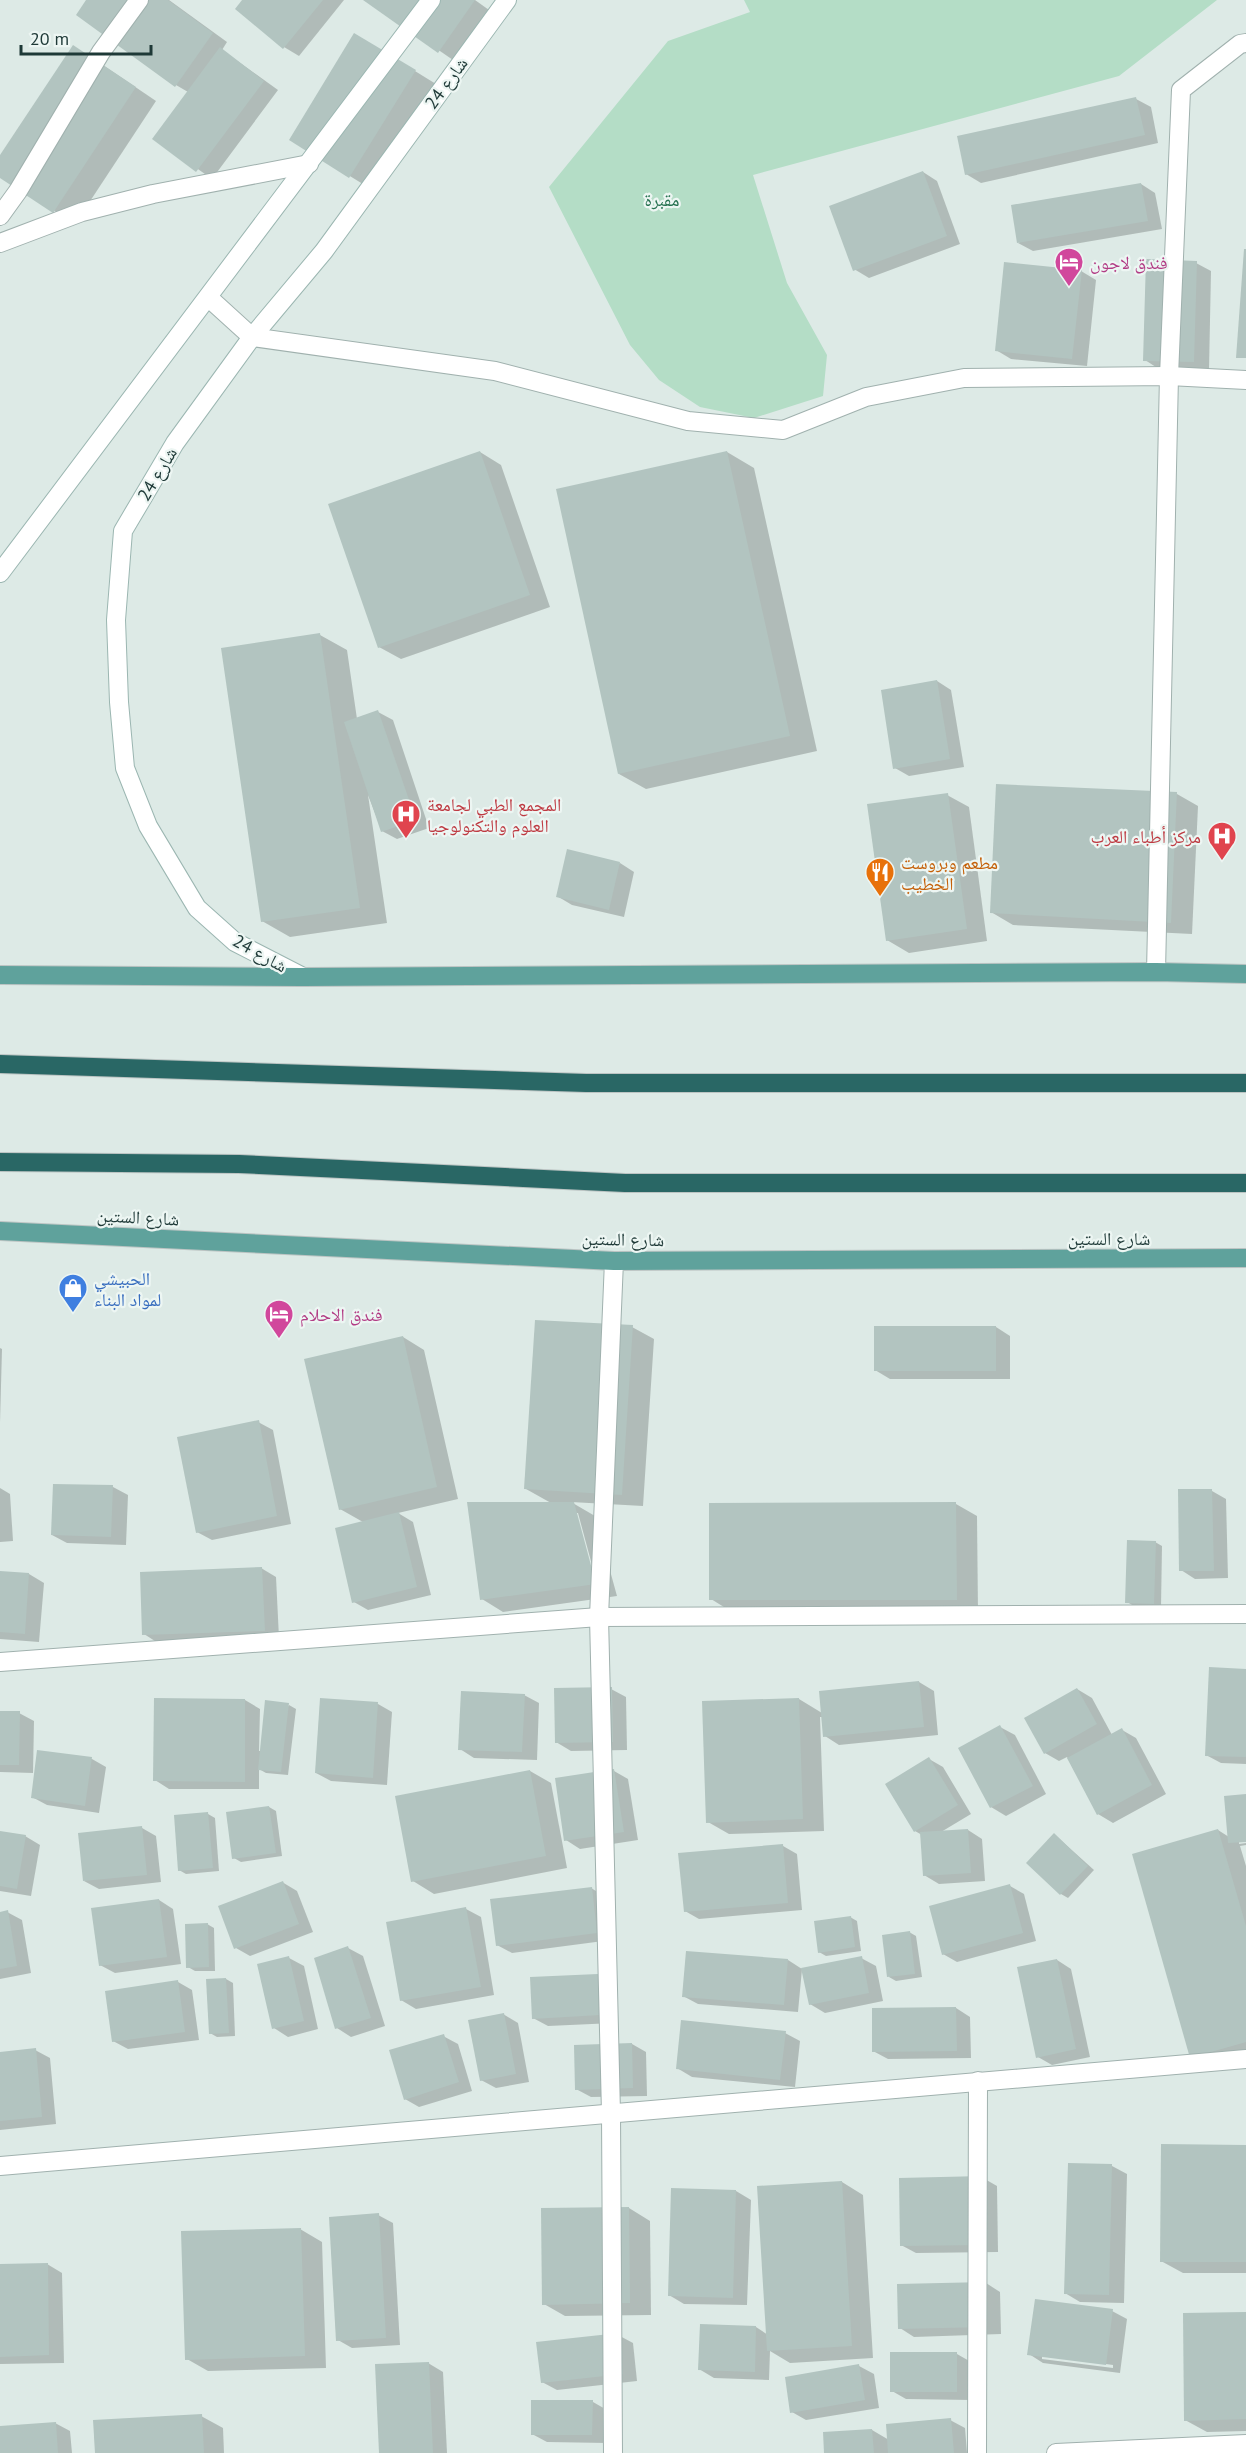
<svg xmlns="http://www.w3.org/2000/svg" width="1246" height="2453" font-family="'PT Sans','Noto Naskh Arabic',sans-serif">
	<rect width="100%" height="100%" fill="#ddeae6"/>
	<!-- green -->
	<polygon fill="#b4ddc6" points="744,0 1217,0 1119,76 753,175 787,283 827,355 823,396 754,418 700,407 659,380 630,345 549,187 668,41 750,12"/>
	<!-- shadow -->
	<g fill="#0003" fill-rule="evenodd">
		<polygon points="88,0 169,0 227,42 222,50 278,90 212,179 154,138 188,92 176,85"/>
		<polygon points="244,0 344,0 299,56 284,47"/>
		<polygon points="366,0 475,0 489,10 453,60"/>
		<polygon points="376,47 436,84 371,189 291,140"/>
		<polygon points="94,59 156,101 75,224 0,176 0,158"/>
		<polygon points="1136,99 1151,107 1158,143 981,183 966,174"/>
		<polygon points="923,172 937,181 960,244 869,278 854,269"/>
		<polygon points="1141,184 1155,193 1162,229 1033,251 1018,243"/>
		<polygon points="1196,263 1211,271 1209,370 1159,369 1145,360"/>
		<polygon points="1081,271 1096,280 1087,366 1011,359 996,350"/>
		<polygon points="480,452 501,465 550,607 401,659 379,647"/>
		<polygon points="727,452 754,468 817,751 646,789 619,774"/>
		<polygon points="320,635 347,650 357,719 378,712 393,720 429,828 397,839 382,831 368,795 387,923 290,937 262,921"/>
		<polygon points="937,681 951,690 964,767 909,776 895,768"/>
		<polygon points="1177,794 1198,806 1192,934 1013,925 991,912"/>
		<polygon points="947,795 969,807 987,941 909,953 887,940"/>
		<polygon points="620,863 634,872 624,917 572,905 557,896"/>
		<path d="M632,1327l22,12 -11,167 -72,-4 24,14 22,80 -114,16 -21,-13 69,-96 -25,-14zM575,1513h3l21,78 -2,1z"/>
		<polygon points="996,1327 1010,1336 1010,1379 890,1379 875,1370"/>
		<polygon points="403,1337 424,1350 458,1499 398,1513 413,1522 431,1595 368,1610 354,1602 363,1522 340,1509"/>
		<polygon points="0,1348 2,1349 0,1423"/>
		<polygon points="258,1422 273,1430 291,1524 212,1540 197,1532"/>
		<polygon points="54,1485 113,1487 128,1495 126,1545 67,1543 52,1535"/>
		<polygon points="0,1488 10,1494 13,1541 0,1542"/>
		<polygon points="1212,1491 1226,1499 1228,1578 1195,1579 1181,1570"/>
		<polygon points="711,1504 956,1504 977,1516 978,1611 732,1612 711,1599"/>
		<polygon points="1155,1542 1162,1546 1161,1607 1134,1606 1127,1602"/>
		<polygon points="261,1568 276,1577 279,1638 158,1643 144,1634"/>
		<polygon points="0,1572 29,1574 44,1583 39,1642 0,1639"/>
		<polygon points="1246,1671 1246,1764 1221,1763 1206,1755"/>
		<polygon points="919,1682 934,1691 938,1735 839,1745 825,1736 823,1717 820,1717 824,1831 729,1834 708,1822 799,1699 822,1713"/>
		<polygon points="611,1689 626,1697 627,1750 571,1751 556,1742"/>
		<polygon points="1077,1689 1092,1698 1112,1735 1122,1730 1136,1738 1166,1794 1113,1823 1098,1814 1067,1757 1059,1761 1045,1753"/>
		<polygon points="524,1695 539,1703 537,1760 474,1758 460,1749"/>
		<polygon points="245,1700 260,1709 259,1751 261,1751 289,1705 296,1709 288,1775 266,1773 259,1769 259,1789 169,1789 155,1780"/>
		<polygon points="322,1700 378,1704 392,1712 387,1785 331,1781 316,1773"/>
		<polygon points="0,1712 19,1713 34,1721 33,1773 0,1772"/>
		<polygon points="1000,1727 1015,1735 1046,1794 1006,1816 991,1807"/>
		<polygon points="39,1752 92,1759 106,1767 99,1813 47,1805 32,1797"/>
		<polygon points="929,1759 943,1767 971,1814 941,1832 968,1830 982,1839 985,1881 939,1884 924,1875 922,1835 915,1831"/>
		<polygon points="530,1771 551,1783 567,1868 434,1894 413,1881"/>
		<polygon points="614,1771 628,1779 638,1840 580,1849 566,1840"/>
		<polygon points="1246,1796 1246,1840 1239,1841 1239,1844 1246,1843 1246,1845 1240,1846 1246,1866 1246,2060 1191,2057 1218,1830 1229,1837"/>
		<polygon points="269,1807 276,1811 282,1856 241,1862 234,1858"/>
		<polygon points="208,1814 215,1818 219,1871 186,1874 179,1870"/>
		<polygon points="142,1828 156,1836 161,1882 99,1889 84,1881"/>
		<polygon points="0,1833 25,1836 40,1845 31,1896 0,1891"/>
		<polygon points="1055,1835 1094,1870 1068,1898 1061,1894"/>
		<polygon points="783,1846 797,1854 802,1910 699,1919 685,1911"/>
		<polygon points="282,1882 297,1891 313,1932 250,1956 236,1948"/>
		<polygon points="1010,1886 1024,1894 1036,1941 957,1962 943,1954"/>
		<polygon points="591,1888 606,1897 611,1940 512,1953 497,1945"/>
		<polygon points="159,1900 173,1909 181,1964 115,1973 100,1965"/>
		<polygon points="466,1909 481,1917 494,1995 416,2009 401,2000"/>
		<polygon points="7,1912 22,1920 31,1973 0,1979 0,1913"/>
		<polygon points="850,1917 857,1921 861,1951 826,1956 819,1952"/>
		<polygon points="207,1924 214,1928 215,1971 195,1971 188,1967"/>
		<polygon points="909,1932 916,1936 922,1977 896,1981 889,1977"/>
		<polygon points="348,1948 363,1956 385,2026 351,2037 337,2028"/>
		<polygon points="289,1958 304,1966 318,2029 288,2037 274,2028"/>
		<polygon points="861,1958 876,1966 883,2001 825,2013 810,2004"/>
		<polygon points="788,1960 802,1969 798,2012 698,2004 683,1996"/>
		<polygon points="1057,1960 1071,1969 1090,2057 1052,2065 1038,2057"/>
		<polygon points="597,1975 612,1983 614,2023 548,2026 533,2018"/>
		<polygon points="226,1979 233,1983 235,2036 217,2037 210,2033"/>
		<polygon points="178,1982 192,1990 199,2040 128,2049 113,2041"/>
		<polygon points="956,2008 970,2017 971,2058 888,2059 873,2051"/>
		<polygon points="503,2014 518,2023 529,2082 496,2088 481,2080"/>
		<polygon points="785,2033 800,2041 795,2087 692,2077 677,2068"/>
		<polygon points="443,2036 458,2044 472,2091 419,2107 405,2099"/>
		<polygon points="632,2044 646,2052 647,2096 591,2097 576,2089"/>
		<polygon points="35,2050 50,2058 56,2124 0,2130 0,2053"/>
		<polygon points="1246,2146 1246,2273 1183,2273 1161,2261"/>
		<polygon points="1069,2164 1112,2166 1127,2174 1124,2303 1080,2302 1065,2293"/>
		<polygon points="983,2178 997,2186 998,2252 916,2253 901,2245"/>
		<polygon points="842,2182 863,2195 873,2358 790,2363 770,2351 769,2380 714,2378 699,2369 756,2327 768,2335"/>
		<polygon points="672,2190 736,2191 751,2200 747,2305 684,2304 669,2295"/>
		<polygon points="629,2208 650,2221 651,2315 565,2316 544,2304"/>
		<polygon points="378,2215 393,2223 400,2345 352,2348 338,2340"/>
		<polygon points="300,2229 322,2242 326,2368 208,2371 187,2359"/>
		<polygon points="47,2264 62,2273 64,2363 0,2364 0,2265"/>
		<polygon points="986,2283 1000,2292 1001,2334 914,2337 900,2328"/>
		<path d="M1112,2311l15,8 -7,54 -77,-10 -14,-9zM1042,2355l71,10v3l-71,-9z"/>
		<polygon points="1246,2313 1246,2431 1207,2432 1185,2420"/>
		<polygon points="618,2335 633,2343 637,2381 557,2390 542,2382"/>
		<polygon points="957,2354 971,2362 971,2400 906,2399 892,2391"/>
		<polygon points="428,2363 443,2372 447,2453 381,2453"/>
		<polygon points="859,2366 874,2374 879,2408 806,2420 792,2412"/>
		<polygon points="593,2402 607,2410 607,2443 547,2442 532,2434"/>
		<polygon points="201,2416 223,2428 224,2453 96,2453"/>
		<polygon points="950,2420 965,2428 967,2453 826,2453 872,2430 889,2440"/>
		<polygon points="55,2423 70,2431 72,2453 0,2453 0,2428"/>
	</g>
	<!-- building -->
	<g fill="#b2c4c0">
		<polygon points="86,0 168,0 213,33 175,87 76,15"/>
		<polygon points="242,0 323,0 283,49 235,9"/>
		<polygon points="363,0 475,0 438,53"/>
		<polygon points="354,33 416,70 349,178 289,140"/>
		<polygon points="73,45 136,87 53,213 0,178 0,155"/>
		<polygon points="220,47 264,81 196,172 152,139"/>
		<polygon points="1136,97 1145,135 965,175 957,136"/>
		<polygon points="923,171 947,236 853,271 829,206"/>
		<polygon points="1141,183 1148,221 1017,243 1011,205"/>
		<polygon points="1244,249 1246,249 1246,358 1236,358"/>
		<polygon points="1146,259 1197,261 1194,362 1143,361"/>
		<polygon points="1004,262 1082,270 1072,359 995,351"/>
		<polygon points="480,451 530,595 378,648 328,504"/>
		<polygon points="727,451 790,736 618,774 556,489"/>
		<polygon points="320,633 360,908 261,922 221,648"/>
		<polygon points="937,680 950,759 893,769 881,690"/>
		<polygon points="378,710 416,820 381,832 344,722"/>
		<polygon points="996,784 1177,792 1171,923 990,913"/>
		<polygon points="948,793 967,929 886,941 867,804"/>
		<polygon points="567,849 620,862 609,910 556,897"/>
		<polygon points="535,1320 633,1325 622,1495 524,1489"/>
		<rect x="874" y="1326" width="122" height="45"/>
		<polygon points="403,1336 437,1487 339,1510 304,1359"/>
		<polygon points="259,1420 277,1516 196,1533 177,1437"/>
		<polygon points="53,1484 113,1485 111,1537 51,1535"/>
		<polygon points="1178,1489 1212,1489 1214,1571 1179,1571"/>
		<polygon points="467,1502 574,1502 596,1584 480,1600"/>
		<polygon points="956,1502 957,1600 709,1600 709,1503"/>
		<polygon points="399,1512 417,1587 352,1603 335,1528"/>
		<polygon points="1127,1540 1156,1541 1154,1604 1125,1603"/>
		<polygon points="262,1567 265,1631 142,1635 140,1572"/>
		<polygon points="0,1571 29,1573 25,1634 0,1632"/>
		<polygon points="1209,1667 1246,1669 1246,1757 1205,1756"/>
		<polygon points="919,1681 924,1727 823,1737 819,1691"/>
		<polygon points="612,1687 613,1742 555,1743 554,1688"/>
		<polygon points="1077,1688 1097,1724 1044,1754 1024,1718"/>
		<polygon points="461,1691 525,1694 522,1752 458,1750"/>
		<polygon points="154,1698 245,1699 245,1782 153,1781"/>
		<polygon points="320,1698 378,1702 373,1778 315,1773"/>
		<polygon points="799,1698 803,1819 706,1823 702,1701"/>
		<polygon points="265,1700 289,1703 281,1772 258,1770"/>
		<polygon points="0,1711 20,1711 19,1765 0,1765"/>
		<polygon points="1000,1725 1033,1786 990,1808 958,1748"/>
		<polygon points="1122,1728 1152,1785 1097,1815 1067,1758"/>
		<polygon points="37,1750 92,1757 85,1806 31,1798"/>
		<polygon points="929,1757 958,1805 914,1832 885,1784"/>
		<polygon points="614,1769 624,1832 564,1841 555,1778"/>
		<polygon points="530,1770 546,1856 411,1882 395,1796"/>
		<polygon points="1246,1794 1246,1842 1228,1843 1224,1796"/>
		<polygon points="269,1806 276,1853 232,1859 226,1812"/>
		<polygon points="208,1812 213,1868 178,1871 174,1815"/>
		<polygon points="142,1826 147,1875 83,1881 78,1833"/>
		<polygon points="968,1829 971,1873 923,1876 920,1832"/>
		<polygon points="1218,1829 1246,1926 1246,2042 1190,2058 1132,1854"/>
		<polygon points="0,1831 26,1835 17,1889 0,1886"/>
		<polygon points="1054,1833 1088,1866 1060,1895 1026,1863"/>
		<polygon points="783,1844 788,1903 684,1912 678,1853"/>
		<polygon points="283,1881 299,1924 234,1949 218,1906"/>
		<polygon points="1010,1884 1023,1933 942,1955 929,1906"/>
		<polygon points="592,1887 597,1933 496,1946 490,1899"/>
		<polygon points="159,1899 167,1957 99,1966 91,1908"/>
		<polygon points="466,1907 481,1987 400,2001 386,1922"/>
		<polygon points="8,1910 17,1966 0,1969 0,1912"/>
		<polygon points="851,1916 855,1947 818,1953 814,1921"/>
		<polygon points="208,1923 209,1967 186,1968 185,1924"/>
		<polygon points="910,1931 915,1974 887,1977 882,1935"/>
		<polygon points="348,1946 371,2018 335,2029 314,1958"/>
		<polygon points="686,1951 788,1959 784,2005 682,1997"/>
		<polygon points="289,1956 304,2021 272,2029 257,1964"/>
		<polygon points="862,1956 869,1993 809,2005 801,1968"/>
		<polygon points="1057,1959 1076,2049 1036,2058 1017,1967"/>
		<polygon points="598,1974 600,2015 532,2019 530,1977"/>
		<polygon points="226,1978 229,2033 209,2034 206,1979"/>
		<polygon points="178,1980 185,2032 112,2042 105,1991"/>
		<polygon points="956,2007 957,2051 872,2052 872,2008"/>
		<polygon points="504,2013 516,2074 480,2081 468,2020"/>
		<polygon points="681,2020 786,2031 780,2080 676,2069"/>
		<polygon points="444,2034 459,2082 404,2100 389,2050"/>
		<polygon points="632,2043 633,2088 575,2090 574,2045"/>
		<polygon points="36,2048 42,2117 0,2121 0,2052"/>
		<polygon points="1161,2144 1246,2145 1246,2262 1160,2262"/>
		<polygon points="1068,2163 1112,2164 1109,2295 1064,2294"/>
		<polygon points="983,2176 984,2245 900,2246 899,2178"/>
		<polygon points="842,2181 852,2346 767,2351 757,2186"/>
		<polygon points="671,2188 736,2190 733,2298 668,2296"/>
		<polygon points="629,2207 630,2303 542,2305 541,2208"/>
		<polygon points="379,2213 386,2338 336,2341 329,2217"/>
		<polygon points="301,2228 305,2356 185,2360 181,2231"/>
		<polygon points="48,2263 49,2355 0,2357 0,2264"/>
		<polygon points="986,2282 987,2327 898,2329 897,2284"/>
		<polygon points="1035,2299 1113,2309 1106,2365 1027,2355"/>
		<polygon points="1246,2312 1246,2419 1184,2421 1183,2313"/>
		<polygon points="700,2324 756,2326 755,2372 698,2370"/>
		<polygon points="619,2333 623,2374 541,2383 536,2342"/>
		<rect x="890" y="2352" width="67" height="40"/>
		<polygon points="429,2362 433,2453 379,2453 375,2364"/>
		<polygon points="859,2364 865,2400 790,2413 785,2377"/>
		<polygon points="531,2400 593,2400 592,2435 531,2435"/>
		<polygon points="202,2414 204,2453 95,2453 93,2420"/>
		<polygon points="951,2418 954,2453 888,2453 886,2424"/>
		<polygon points="56,2422 58,2453 0,2453 0,2426"/>
		<polygon points="872,2429 874,2453 824,2453 823,2432"/>
	</g>
	<g fill="none" stroke-linecap="round" stroke-linejoin="round">
		<!-- street casing -->
		<g stroke="#a0b1ae" stroke-width="20">
			<g id="street">
				<polyline points="0,216 18,191 101,52 139,0"/>
				<polyline points="0,243 82,212 153,194 309,164"/>
				<polyline points="209,298 252,337 495,371 688,421 783,430 866,397 964,378 1169,376 1246,380"/>
				<polyline points="1156,972 1169,376 1181,90 1240,44 1246,43"/>
				<polyline points="0,1662 599,1617 1246,1614"/>
				<polyline points="0,2166 1246,2059"/>
				<polyline points="613,2453 611,2113 599,1617 614,1261"/>
				<polyline points="977,2453 978,2081"/>
				<polyline points="1056,2453 1246,2444"/>
			</g>
		</g>
		<!-- secondary casing -->
		<g stroke="#9bb6b1" stroke-width="20">
			<g id="secondary">
				<polyline points="0,573 431,0"/>
				<polyline points="303,977 235,942 197,908 148,826 125,768 119,702 116,620 123,531 175,443 252,337 324,251 507,0"/>
			</g>
		</g>
		<!-- primary casing -->
		<g stroke="#bcc4c3" stroke-width="20">
			<g id="primary">
				<polyline points="0,975 303,977 1156,972 1246,974"/>
				<polyline points="0,1231 614,1261 1246,1258"/>
			</g>
		</g>
		<!-- highway casing -->
		<g stroke="#bcc4c3" stroke-width="20">
			<g id="highway">
				<polyline points="0,1064 586,1083 1246,1083"/>
				<polyline points="0,1162 239,1164 625,1183 1246,1183"/>
			</g>
		</g>
		<!-- street -->
		<use href="#street" stroke="#fff" stroke-width="18"/>
		<!-- secondary -->
		<use href="#secondary" stroke="#fff" stroke-width="18"/>
		<!-- primary -->
		<use href="#primary" stroke="#5fa29c" stroke-width="18"/>
		<!-- highway -->
		<use href="#highway" stroke="#296765" stroke-width="18"/>
	</g>
	<!-- icons -->
	<defs>
		<g id="hotel-pin" transform="scale(1.5)"><path d="M0 17L-7.5 6A9.5 9.5 0 1 1 7.5 6Z" fill="#d1479c" stroke="#edf6f3"/><path d="M-6-4.5h1.5V1H6V5H4.5V3h-9V5H-6ZM-4 0a1.8 1.8 0 1 1 3.6 0ZM.5 0V-2.5h3Q6-2.5 6 0Z" fill="#fff"/></g>
		<g id="hospital-pin" transform="scale(1.5)"><path d="M0 17L-7.5 6A9.5 9.5 0 1 1 7.5 6Z" fill="#e0444e" stroke="#edf6f3"/><path d="M-5-5h3v3.5h4V-5h3V5h-3V1.5h-4V5h-3Z" fill="#fff"/></g>
		<g id="restaurant-pin" transform="scale(1.5)"><path d="M0 17L-7.5 6A9.5 9.5 0 1 1 7.5 6Z" fill="#e8710a" stroke="#edf6f3"/><path d="M-5-6h1v4h1v-4h1v4h1v-4h1v5L-1.5 .5V6h-2V.5L-5-1ZM5-6V6H3V1.5H1.5Q1.5-4 5-6Z" fill="#fff"/></g>
		<g id="shop-pin" transform="scale(1.5)"><path d="M0 17L-7.5 6A9.5 9.5 0 1 1 7.5 6Z" fill="#3f7fe0" stroke="#edf6f3"/><path d="M-5-2.5h2.3a2.7 3.5 0 0 1 5.4 0H5L5.5 6h-11ZM-1.5-2.5h3a1.5 2.3 0 0 0-3 0Z" fill="#fff"/></g>
	</defs>
	<g fill-rule="evenodd">
		<use href="#hotel-pin" x="1069" y="262"/>
		<use href="#hospital-pin" x="406" y="814"/>
		<use href="#hospital-pin" x="1222" y="836"/>
		<use href="#restaurant-pin" x="880" y="872"/>
		<use href="#shop-pin" x="73" y="1288"/>
		<use href="#hotel-pin" x="279" y="1314"/>
	</g>
	<g text-anchor="middle" dominant-baseline="central" stroke-width="4.5" stroke-linejoin="round" paint-order="stroke">
		<!-- street labels -->
		<g font-size="18" fill="#1e3937" stroke="#edf6f3">
			<text transform="translate(446 83) rotate(-54)">شارع 24</text>
			<text transform="translate(157 474) rotate(-59)">شارع 24</text>
			<text transform="translate(260 953) rotate(29)">شارع 24</text>
			<text transform="translate(138 1217) rotate(3)">شارع الستين</text>
			<text x="1109" y="1238">شارع الستين</text>
			<text transform="translate(623 1239) rotate(1)">شارع الستين</text>
		</g>
		<!-- park labels -->
		<g font-size="18" fill="#277251" stroke="#edf6f3">
			<text x="662" y="199">مقبرة</text>
		</g>
		<!-- hotel labels -->
		<g font-size="18" fill="#b23c85" stroke="#edf6f3" text-anchor="start">
			<text x="1090" y="262">فندق لاجون</text>
			<text x="300" y="1314">فندق الاحلام</text>
		</g>
		<!-- health labels -->
		<g font-size="18" fill="#be3a42" stroke="#edf6f3" text-anchor="start">
			<text x="427" y="804">المجمع الطبي لجامعة<tspan x="427" dy="21">العلوم والتكنولوجيا</tspan></text>
			<text x="1201" y="836" text-anchor="end">مركز أطباء العرب</text>
		</g>
		<!-- food labels -->
		<g font-size="18" fill="#c56008" stroke="#edf6f3" text-anchor="start">
			<text x="901" y="862">مطعم وبروست<tspan x="901" dy="21">الخطيب</tspan></text>
		</g>
		<!-- shop labels -->
		<g font-size="18" fill="#366cbe" stroke="#edf6f3" text-anchor="start">
			<text x="94" y="1278">الحبيشي<tspan x="94" dy="21">لمواد البناء</tspan></text>
		</g>
	</g>
	<!-- scale -->
	<path d="M21 45v9h130v-9" fill="none" stroke="#1e3937" stroke-width="3"/>
	<text x="30" y="45" font-size="18" fill="#1e3937" stroke="#edf6f3" stroke-width="4.5" paint-order="stroke">20 m</text>
</svg>
